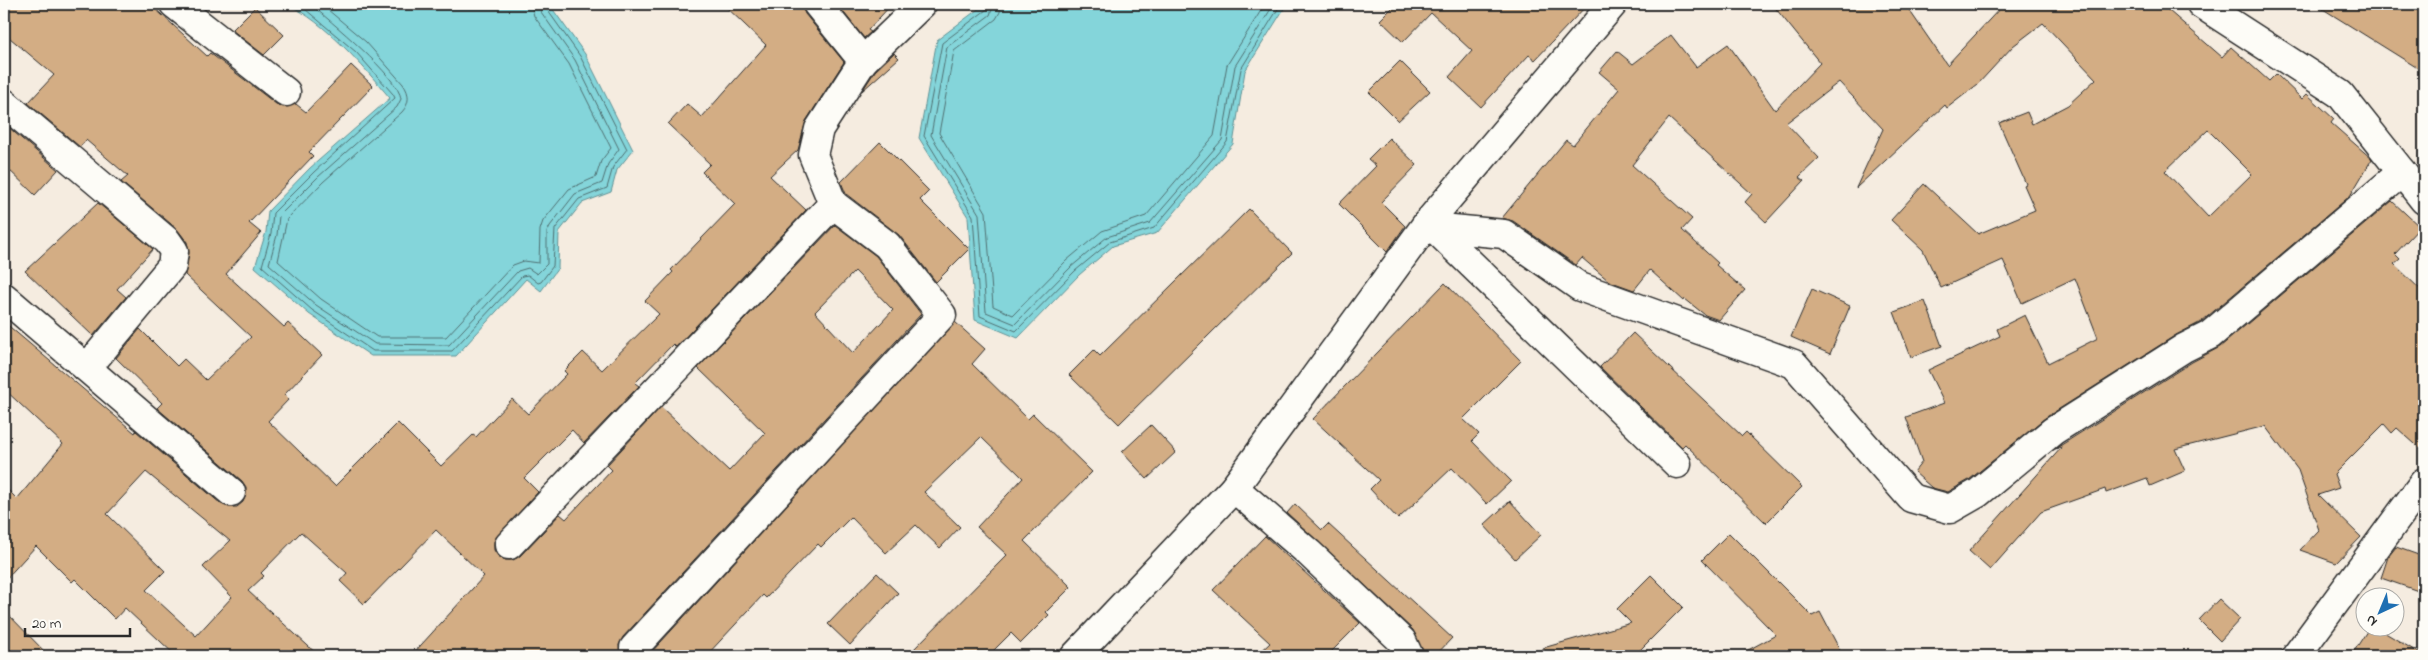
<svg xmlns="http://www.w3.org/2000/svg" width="2428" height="660" font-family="'Indie Flower',sans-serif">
	<rect width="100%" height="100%" fill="#f5ece0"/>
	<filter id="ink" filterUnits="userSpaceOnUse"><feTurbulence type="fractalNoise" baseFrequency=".02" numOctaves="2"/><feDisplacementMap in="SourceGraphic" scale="10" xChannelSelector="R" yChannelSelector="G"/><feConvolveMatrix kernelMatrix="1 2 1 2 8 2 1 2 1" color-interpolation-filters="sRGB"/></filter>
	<g filter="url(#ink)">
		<!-- water -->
		<g fill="#84d5da" stroke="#609194">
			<path d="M287,4h262l36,50 48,96 -16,20 -6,22 -29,11 -23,29 -1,36 -17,23 -15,-12 -70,77h-85l-62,-42 -54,-47 11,-35 2,-21 42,-43 80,-70c-27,-32 -65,-76 -103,-94z"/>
			<polygon points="985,4 1287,4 1245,71 1233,144 1157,233 1113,246 1079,275 1018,338 975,320 968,217 919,138 937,40"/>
		</g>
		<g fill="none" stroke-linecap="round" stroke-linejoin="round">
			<!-- shore -->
			<g stroke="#4f6f71" stroke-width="1">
				<polyline points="299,4 356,52 393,94 395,98 314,172 273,213 271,234 262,266 312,310 373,351 452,351 522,276 528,275 538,283 541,282 553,266 555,229 579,199 607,188 613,167 627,149 580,56 546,8 545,4"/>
				<path d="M310,4c18,15 90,74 91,95l-4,8 -79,70 -39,39 -2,19 -8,29 47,41 59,39 74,1 69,-74 10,-3 9,6 10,-10v-32l3,-6 25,-32 27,-11 6,-19 11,-15 -44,-89 -34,-48 -2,-8"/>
				<path d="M321,4l45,38 37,42c7,10 7,19 -1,28l-79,70 -36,37 -9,42 43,38 56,38h69l67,-72 11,-4 15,2 1,-33 3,-9 26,-32 27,-12 5,-16 10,-13 -42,-84 -35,-48 -3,-12"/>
				<polyline points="988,4 986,10 942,43 924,136 973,216 980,316 1016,331 1075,271 1110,242 1154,228 1227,142 1241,69 1281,4"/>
				<polyline points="994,4 990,15 947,47 931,135 979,214 986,312 1015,324 1071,267 1107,237 1150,223 1222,140 1235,66 1274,4"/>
				<polyline points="1001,4 1000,12 996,19 954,51 939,133 986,212 993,306 1013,315 1066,261 1102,231 1146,216 1214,136 1227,65 1265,4"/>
			</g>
		</g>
		<!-- building -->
		<g fill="#d3ad84" stroke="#2b2b2b" fill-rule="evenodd">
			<path d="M4,4h146l57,52 3,-3 66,51 7,3 13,-3 10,8 45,-47 22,21 -64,66 4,4 -64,67 12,10 -35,41 58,53 4,-4 34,32 -38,40 5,4 -21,22 67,65 63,-63 43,43 32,-31 3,2 36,-38 16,15 39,-40 -3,-3 19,-19 19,18 57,-56 -14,-13 28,-29 -2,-2 64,-66 -33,-32 8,-8 -42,-40 19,-20 15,13 64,-72 -43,-41h79l3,10 39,48 -38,59 -8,29 -28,26 36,34 -130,137 -3,-3 -38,39 4,3 -55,57 -12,-13 -48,48 14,14 -44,49v9l4,6 7,4h8l7,-4 40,-42 6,5 46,-49 -5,-5 54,-58 68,64 36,-38 -67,-65 137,-143 41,31 45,58 -298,323 -4,8 2,11h-210l73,-80 -48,-46 -72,74 -24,-23 7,-8 -46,-41 -40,41 3,3 -16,15 71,65h-143l-51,-48 -10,11 -40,-40 -3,3 -36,-36 -32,35v-95l13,13 46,-55 -59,-55v-67l131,111 1,-2 85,73 8,3h8l6,-5 3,-8v-7l-4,-6 -85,-73 5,-5 -46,-45 24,-29 37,37 7,-7 22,21 45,-43 -66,-62 4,-22 -2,-11 -10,-13 -56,-47 7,-6 -42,-36 -6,7 -52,-44 26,-28 -50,-42zM855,271l38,39 -40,43 -38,-41zM146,472l84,69 -27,26 29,30 -36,39 -50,-46 19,-19 -58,-57z"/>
			<polygon points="837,4 892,4 868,30 871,32 864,38"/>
			<polygon points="1396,4 1588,4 1535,60 1529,55 1481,107 1449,77 1472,51 1431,13 1403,42 1380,20"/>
			<path d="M1772,4h133l42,61 57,-61h157l61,53 9,-10 38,34 7,-7 26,25 5,-5 27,25 -3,4 41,36 -22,37 -149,126 -25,13 -131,83 -76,62 -21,12 -16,-4 -18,-16 8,-10 -16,-45 38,-14 -16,-33 72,-34 -3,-7 28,-14 23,48 50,-25 -23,-60 -53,25 -19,-43 -62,28 -18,-38 -32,-30 33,-36 54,50 57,-24 -11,-25 2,-1 -27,-61 28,-11 5,12 36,-19 28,-26 -53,-56 -30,23 -35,38 -31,24 -2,-3 -89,83 27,-59 -44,-47 -53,41 33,35 -20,19 5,4 -38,41 -21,-20 7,-8 -83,-76 -37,47 60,54 -10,11 36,33 -2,2 29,25 -26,30 -14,-5 -20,-16 -1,2 -34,-31 -16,20 -25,-9 -27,-23 -6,7 -63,-44 -11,-3 64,-78 7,5 46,-56 -20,-17 18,-21 16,13 38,-29 25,32 32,-23 47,66 45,-47zM2208,130l44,44 -44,43 -43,-46z"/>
			<polygon points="2315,4 2424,4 2424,72"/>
			<polygon points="255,7 284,35 264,55 232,30"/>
			<polygon points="894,53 899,58 862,91 875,71"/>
			<polygon points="1400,61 1430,91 1398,121 1369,92"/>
			<polygon points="7,126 58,170 35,195 4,165 4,130"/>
			<polygon points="1389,138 1417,165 1381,202 1405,226 1387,252 1339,204 1376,166 1368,159"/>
			<polygon points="880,142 929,191 920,200 969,249 936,282 899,235 846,194 841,182"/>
			<polygon points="2392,201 2420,227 2395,254 2400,259 2394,264 2424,293 2424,452 2397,428 2392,433 2384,424 2334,474 2339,488 2318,495 2361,537 2336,563 2300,550 2319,530 2298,470 2265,426 2175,449 2185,471 2150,486 2147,478 2106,493 2105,489 2041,512 1990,570 1969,551 2062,447 2055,449 2192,362 2220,347"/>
			<polygon points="98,203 153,249 117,289 126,297 93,336 25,271"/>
			<polygon points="1249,209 1292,253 1119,424 1069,375 1094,350 1100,356"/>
			<polygon points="1445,283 1521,361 1463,419 1479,434 1472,441 1511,481 1487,504 1452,468 1398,519 1370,489 1379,480 1313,419"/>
			<polygon points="1812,289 1850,306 1830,354 1791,337"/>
			<polygon points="1925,301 1942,346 1911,357 1894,312"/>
			<polygon points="955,322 985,349 972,364 1028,419 1033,414 1092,472 1024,541 1071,587 1046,612 1049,615 1021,643 1011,633 988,656 907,656 1007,555 977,527 1023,478 981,437 924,492 960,527 940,548 916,525 886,553 851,517 821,547 818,544 766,598 763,595 706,656 648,656"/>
			<polygon points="1633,333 1742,436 1746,432 1802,487 1766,523 1685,444 1682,447 1600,367"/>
			<polygon points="1151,425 1176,452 1147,479 1122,452"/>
			<polygon points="1510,501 1541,535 1515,559 1484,525"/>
			<polygon points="1295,504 1322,530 1328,524 1452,638 1435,656 1424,655 1413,630 1287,513"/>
			<polygon points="1729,533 1812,616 1820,612 1843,656 1737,656 1776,635 1702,560"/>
			<polygon points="1265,536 1360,623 1327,656 1256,656 1270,643 1213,590"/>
			<polygon points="2396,547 2424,557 2424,593 2381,578 2388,557"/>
			<polygon points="877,573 898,593 850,645 828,624"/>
			<polygon points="1651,575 1683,607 1634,656 1544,656 1543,648 1631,623 1617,609"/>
			<polygon points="2219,599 2240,619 2220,641 2199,620"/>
			<polygon points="4,610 49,656 4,656"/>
			<polygon points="2369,628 2377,628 2424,656 2351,656"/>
		</g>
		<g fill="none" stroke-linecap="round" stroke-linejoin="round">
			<!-- street casing -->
			<g stroke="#2b2b2b" stroke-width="31">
				<g id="street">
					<polyline points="174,4 286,92"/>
					<polyline points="817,4 863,61"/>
					<polyline points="2201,4 2340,94 2424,200"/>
					<polyline points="4,103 167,241 174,251 172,266 87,368"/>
					<polyline points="1428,222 1677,464"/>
					<polyline points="1432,227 1504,234 1580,287 1794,364 1911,498 1950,509 1978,493 2053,431 2184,348 2210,335 2402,172"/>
					<polyline points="4,297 231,492"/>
					<polyline points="1234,488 1309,553 1402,641 1409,656"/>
					<polyline points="509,545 833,204"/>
					<polyline points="634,648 942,315 887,245 833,204 813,155 819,129 863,61 922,4"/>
					<polyline points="1075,656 1234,488 1428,222 1613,4"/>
					<polyline points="2296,656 2424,482"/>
				</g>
			</g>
			<!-- street -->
			<use href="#street" stroke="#fdfcf7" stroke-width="28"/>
		</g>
	</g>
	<!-- margin -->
	<rect width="2428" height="660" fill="none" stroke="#fdfcf7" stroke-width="20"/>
	<rect x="10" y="10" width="2408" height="640" fill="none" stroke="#2b2b2b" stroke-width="2" filter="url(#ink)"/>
	<!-- north arrow -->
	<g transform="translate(2380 612) rotate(224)"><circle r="24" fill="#fdfcf7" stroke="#a9a8a5"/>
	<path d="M0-4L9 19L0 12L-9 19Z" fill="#1f6fb2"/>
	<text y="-8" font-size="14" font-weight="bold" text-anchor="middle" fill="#2b2b2b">N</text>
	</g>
	<!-- scale -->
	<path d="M25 628v8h105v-8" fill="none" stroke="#2b2b2b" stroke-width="2.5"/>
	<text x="32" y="628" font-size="15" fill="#2b2b2b" stroke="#fdfcf7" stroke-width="4" paint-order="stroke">20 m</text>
</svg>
